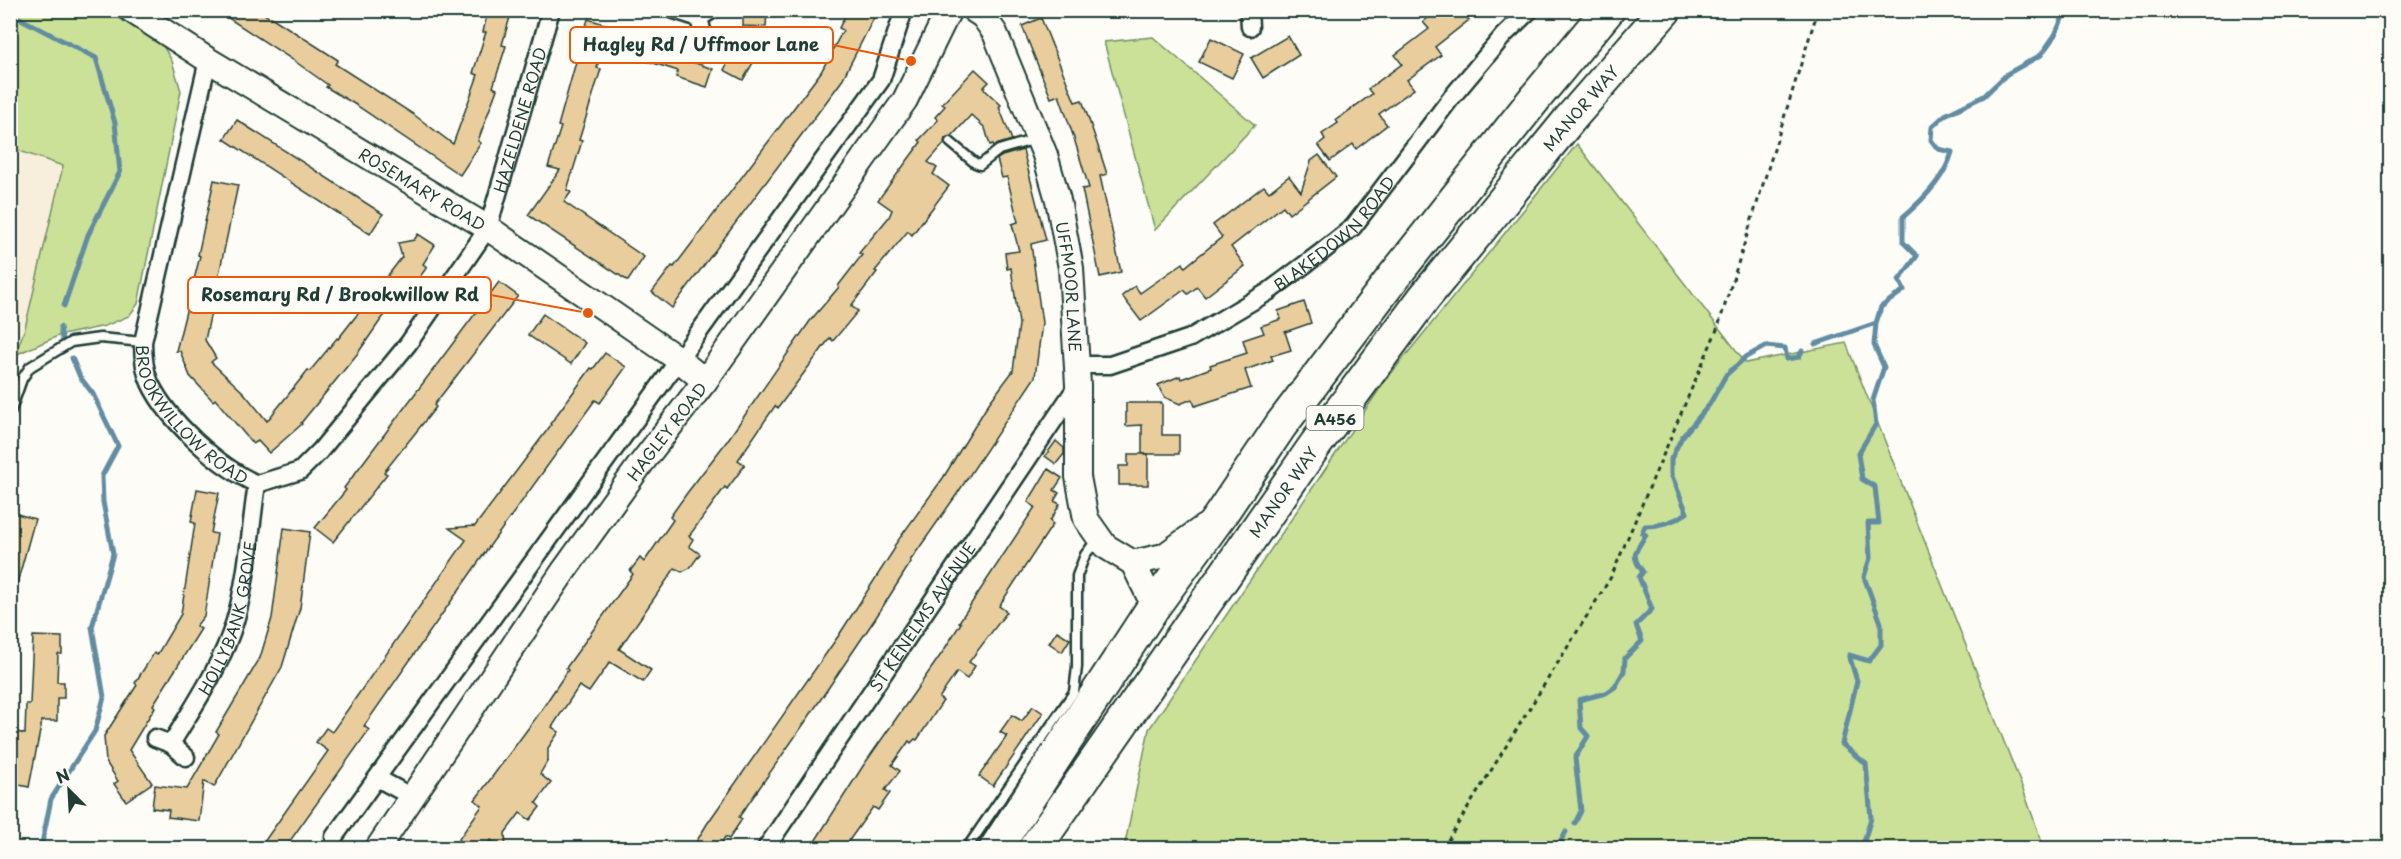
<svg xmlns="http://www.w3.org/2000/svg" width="2401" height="859" font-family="'Playpen Sans',sans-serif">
	<rect width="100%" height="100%" fill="#fdfcf7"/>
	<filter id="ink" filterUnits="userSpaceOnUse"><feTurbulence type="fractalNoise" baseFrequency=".0167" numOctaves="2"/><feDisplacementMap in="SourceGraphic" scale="12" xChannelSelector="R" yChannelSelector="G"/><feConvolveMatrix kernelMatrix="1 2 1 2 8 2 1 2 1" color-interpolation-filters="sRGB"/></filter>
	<g filter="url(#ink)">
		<!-- built -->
		<polygon fill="#f7eedc" points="11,148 64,166 25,328 11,367"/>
		<!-- green -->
		<g fill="#cae197" stroke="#748f66" stroke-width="1.5">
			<polygon points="11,11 108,11 162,44 172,61 181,91 138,304 129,316 105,326 58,336 15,355 25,328 63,166 11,148"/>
			<polygon points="1153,37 1255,125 1155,230 1104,42"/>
			<polygon points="1577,144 1746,363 1846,343 2024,792 2044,848 1124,848 1149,729 1385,381"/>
		</g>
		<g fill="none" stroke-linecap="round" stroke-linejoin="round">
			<!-- stream -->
			<g stroke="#628ca2" stroke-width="5">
				<polyline points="2167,10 2178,10"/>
				<polyline points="10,16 19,18 96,58 115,123 120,172 88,235 64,306"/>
				<polyline points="60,327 62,339"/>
				<polyline points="1815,344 1876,323"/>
				<path d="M1575,823l6,-12 -6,-53 13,-22 -7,-8 -2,-28 27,-7 9,-6 9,-16 1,-13 17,-17 -6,-16 16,-16 -13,-32 4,-5c-13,-17 -8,-20 3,-37l-4,-2 3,-7c16,0 29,-4 42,-13l-16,-39v-15l11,-22 27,-32 17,-30 20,-18 20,-11 19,2 2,11 12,-2 3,-6"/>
				<polyline points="41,848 51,799 95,731 104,697 92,627 113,554 103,502 102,476 118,446 93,394 80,377 72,358"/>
				<polyline points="1556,848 1566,832"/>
				<path d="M1862,848l9,-30 -5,-54 -24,-20 15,-63 -8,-26 20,6 12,-16v-22l-17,-46 6,-19 -2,-35h11l-4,-36 -13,-8 -4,-25 18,-30 -3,-24 11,-33 -10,-22 2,-22 5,-16 23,-17 -5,-10 18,-24 -14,-14v-25c20,-17 42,-39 49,-65l-14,-3 -7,-9 1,-13 13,-12 39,-19 23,-22 34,-19 14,-20 7,-16 -1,-9"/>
			</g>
		</g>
		<!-- building -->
		<g fill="#e9cd9d" stroke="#1f3d34" stroke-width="1.5">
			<polygon points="216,10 259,10 270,18 271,17 338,60 335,64 413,114 453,144 478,75 473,73 486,32 483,32 488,10 512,10 502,45 506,46 493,87 497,89 478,141 481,143 460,175 356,105 326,87 328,85 293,60"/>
			<polygon points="743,10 767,10 766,27 743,26"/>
			<polygon points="848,10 878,10 841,82 672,308 652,292 672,266 674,267 821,72 843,30 839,28"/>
			<polygon points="1438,10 1462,10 1469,20 1435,47 1441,55 1407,80 1414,89 1379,114 1387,125 1356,149 1353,144 1330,161 1318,145 1325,139 1322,134 1338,123 1336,120 1372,94 1368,89 1402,64 1395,55 1429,29 1423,22"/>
			<polygon points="1041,18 1075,102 1082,100 1096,140 1107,174 1100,176 1121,272 1100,277 1082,189 1089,188 1073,135 1059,95 1051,98 1022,26"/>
			<polygon points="588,19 608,25 597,68 601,69 579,140 582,141 567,190 571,192 564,202 644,257 628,281 528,215 560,170 548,167 561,127 558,126"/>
			<polygon points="1288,36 1299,55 1263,78 1251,58"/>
			<polygon points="742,37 762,47 743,80 724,70"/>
			<polygon points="645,38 677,49 675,56 713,69 707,87 676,77 678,71 638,58"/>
			<polygon points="1211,38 1244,54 1232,78 1199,62"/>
			<polygon points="975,69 989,82 983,88 1001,105 999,107 1012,140 994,146 993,144 990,145 985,128 971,115 952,136 945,138 944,144 928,162 937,168 933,174 949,186 912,235 908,231 875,271 877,272 851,306 858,311 833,341 830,338 778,408 775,406 738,460 745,465 727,489 725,487 689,536 693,539 689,546 700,554 690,568 682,572 675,568 619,649 651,670 643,682 610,662 589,692 579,686 552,727 559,732 548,748 548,760 540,774 551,783 536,803 540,807 530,820 520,813 505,833 506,849 502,849 491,840 484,849 452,849 482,806 475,800 538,715 568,670 566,668 633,574 630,571 640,558 644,562 673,520 670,517 687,493 727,441 810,321 839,287 838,286 862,255 859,253 889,217 892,210 878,200 921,142 919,140 938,120 935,117 945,106 942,104"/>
			<polygon points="237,120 383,214 370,234 224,139"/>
			<polygon points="1023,150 1046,240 1031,244 1042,323 1035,377 957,494 910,561 911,562 875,619 808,718 739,817 742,819 729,839 725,837 718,849 692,849 707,824 839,635 895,548 894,546 943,478 989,403 1013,371 1019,324 1011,268 1007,269 1005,253 1019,251 1012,224 1018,222 1007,177 1002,178 997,159 1002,156"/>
			<polygon points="1319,155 1336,177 1289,214 1283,206 1231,247 1245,266 1205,297 1197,287 1188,294 1184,290 1141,321 1122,296 1135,286 1140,293 1183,263 1185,267 1222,237 1213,225 1264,186 1269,192 1289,176 1301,192 1311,161"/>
			<polygon points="214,180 238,185 205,340 216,358 211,362 244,393 267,421 308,370 310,371 337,338 338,339 396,265 402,257 398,243 414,240 418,234 435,245 423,264 427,267 417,281 414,279 380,321 358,353 301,423 302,424 269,453 258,441 253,444 215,399 213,401 190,376 180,351 176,351 200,256 198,255"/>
			<polygon points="499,282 518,296 434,405 436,407 384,472 387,474 333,542 315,528 346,490 344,488"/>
			<polygon points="1304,302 1311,323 1285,332 1291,350 1271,356 1273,360 1245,370 1251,388 1195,406 1192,399 1180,404 1164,397 1158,385 1180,376 1181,379 1211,368 1210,365 1247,353 1243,340 1264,333 1261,326 1281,319 1278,311"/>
			<polygon points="543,314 585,343 571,364 528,335"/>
			<polygon points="605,353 626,367 600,403 595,400 491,544 364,726 369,730 285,848 280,844 277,849 259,849 328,751 316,742 326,728 332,732 466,540 449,528 475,526 551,425 550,424 591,368 593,369"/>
			<polygon points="1126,403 1162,403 1162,435 1179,435 1179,454 1142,454 1142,425 1126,426"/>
			<polygon points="1056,441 1064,448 1064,454 1056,464 1045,456"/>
			<polygon points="1128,454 1148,454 1148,485 1119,485 1119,466 1128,466"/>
			<polygon points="1048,469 1062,478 1054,490 1059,493 1054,501 1060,504 1050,521 1053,524 999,606 1007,612 969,662 975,666 967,679 957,672 939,698 943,701 917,740 915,739 911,743 909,741 892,765 900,771 885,790 890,793 878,810 873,807 843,849 810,849 863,766 942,653 961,623 959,622 1035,507 1028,502"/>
			<polygon points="197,489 219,493 211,533 217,534 204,616 196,626 201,629 153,705 155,707 129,750 152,783 126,801 114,784 118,781 106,762 104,736 137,685 135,683 154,653 157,655 181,614 195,523 191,522"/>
			<polygon points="10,512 35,519 15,591 10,591"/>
			<polygon points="284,528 310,532 300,608 282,667 214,787 204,781 199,821 168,817 169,810 152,808 155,785 187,789 219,734 216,732 260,658 272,618"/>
			<polygon points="1057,631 1070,639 1062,652 1049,643"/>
			<polygon points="33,636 62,637 62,654 58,654 57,682 64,682 64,698 57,698 57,721 42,721 29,787 10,783 10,762 17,732 25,734 26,704 30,704"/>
			<polygon points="1033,706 1043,713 993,786 979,776 1007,736 1000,732 1012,715 1022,721"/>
		</g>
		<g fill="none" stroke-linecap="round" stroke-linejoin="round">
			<!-- lane casing -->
			<g stroke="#1f3d34" stroke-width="13">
				<g id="lane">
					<polyline points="950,142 975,163 980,165 999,150 1036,139"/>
					<polyline points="10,413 22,379 30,367 71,342 100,338 143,342"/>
					<polyline points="967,848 1074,692 1077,667 1077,576 1085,555 1098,538"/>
				</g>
			</g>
			<!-- street casing -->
			<g stroke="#1f3d34" stroke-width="21">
				<g id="street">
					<polyline points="674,10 699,18"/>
					<polyline points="1249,10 1250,27"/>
					<polyline points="704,38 699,18 712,10"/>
					<path id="s1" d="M208,60l-65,282c0,14 1,28 7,41 18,38 69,84 107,101l43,-13 20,-20 88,-107 80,-116 63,-218"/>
					<path id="s2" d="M1077,365h33l80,-27 78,-46 51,-38 34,-27 98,-129 53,-63 26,-25"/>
					<polyline points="155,738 171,744 186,757"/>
					<path id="s3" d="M171,744c24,-40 51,-79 64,-123 13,-44 15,-92 22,-137"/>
					<polyline points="377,778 412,797"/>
					<polyline points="334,837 881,80 904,10"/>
					<path id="s4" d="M766,848l311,-462"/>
				</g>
			</g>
			<!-- secondary casing -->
			<g stroke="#1f3d34" stroke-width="28">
				<g id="secondary">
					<path id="s5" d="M131,10l77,50 280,168 190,131 27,22"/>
					<path id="s6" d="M974,10l9,6 12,17 50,122 13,45 13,68 7,117v92l8,42 19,27 28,17 21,43"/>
					<polyline points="1133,563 1164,556 1204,527"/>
					<path id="s7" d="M378,848l185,-276 77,-107 65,-84 200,-281 44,-90"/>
				</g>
			</g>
			<!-- highway casing -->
			<g stroke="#1f3d34" stroke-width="36">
				<g id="highway">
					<polyline points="996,848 1154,606 1219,517 1281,425 1395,275 1536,97 1608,10"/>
					<path id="s8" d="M1035,848l281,-404 108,-146 146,-179 95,-109"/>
				</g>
			</g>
			<!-- path -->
			<polyline stroke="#1f3d34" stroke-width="3" stroke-dasharray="4.5 4.5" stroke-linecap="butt" points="1443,848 1611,577 1718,327 1818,10"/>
			<!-- lane -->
			<use href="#lane" stroke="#fdfcf7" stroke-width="8"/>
			<!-- street -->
			<use href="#street" stroke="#fdfcf7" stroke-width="16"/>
			<!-- secondary -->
			<use href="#secondary" stroke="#fdfcf7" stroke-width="24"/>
			<!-- highway -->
			<use href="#highway" stroke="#fdfcf7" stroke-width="32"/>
		</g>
	</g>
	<g text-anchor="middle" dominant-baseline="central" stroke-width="5" stroke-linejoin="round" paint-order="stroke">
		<!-- shield labels -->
		<rect fill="#fdfcf7" stroke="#62766e" stroke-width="1.5" x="1306.5" y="406" width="57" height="24" rx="4.5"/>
		<g font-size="15" font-weight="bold" fill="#1f3d34">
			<text x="1335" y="418">A456</text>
		</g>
		<!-- street labels -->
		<g font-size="16" fill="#1f3d34" stroke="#fdfcf7">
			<text stroke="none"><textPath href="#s8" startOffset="920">MANOR WAY</textPath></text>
			<text stroke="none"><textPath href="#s1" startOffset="946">HAZELDENE ROAD</textPath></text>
			<text stroke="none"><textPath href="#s5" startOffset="342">ROSEMARY ROAD</textPath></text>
			<text stroke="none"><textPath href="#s2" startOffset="297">BLAKEDOWN ROAD</textPath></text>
			<text stroke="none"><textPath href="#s6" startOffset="298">UFFMOOR LANE</textPath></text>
			<text stroke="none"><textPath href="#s1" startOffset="381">BROOKWILLOW ROAD</textPath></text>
			<text stroke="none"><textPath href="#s7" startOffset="507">HAGLEY ROAD</textPath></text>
			<text stroke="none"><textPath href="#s8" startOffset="434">MANOR WAY</textPath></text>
			<text stroke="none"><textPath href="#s3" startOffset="140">HOLLYBANK GROVE</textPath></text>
			<text stroke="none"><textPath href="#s4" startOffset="279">ST KENELMS AVENUE</textPath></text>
		</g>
	</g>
	<!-- callouts -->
	<path fill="none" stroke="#e8590c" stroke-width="2" d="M911 61L833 45M588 313L491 295"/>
	<g fill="#e8590c" stroke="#fdfcf7" stroke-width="2">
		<circle cx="911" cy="61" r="6"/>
		<circle cx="588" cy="313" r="6"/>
	</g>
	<g fill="#fdfcf7" stroke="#e8590c" stroke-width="2">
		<rect x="570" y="27" width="263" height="36" rx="6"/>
		<rect x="188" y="277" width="303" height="36" rx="6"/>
	</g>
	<g font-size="18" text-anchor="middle" font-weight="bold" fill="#1f3d34">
		<text x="701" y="51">Hagley Rd / Uffmoor Lane</text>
		<text x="340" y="301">Rosemary Rd / Brookwillow Rd</text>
	</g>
	<!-- margin -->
	<rect width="2401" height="859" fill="none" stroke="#fdfcf7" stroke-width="36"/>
	<rect x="18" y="18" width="2365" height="823" fill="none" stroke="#1f3d34" stroke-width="2" filter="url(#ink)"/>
	<!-- north arrow -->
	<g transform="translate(69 790) rotate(336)" stroke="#fdfcf7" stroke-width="4.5" paint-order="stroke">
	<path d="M0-4.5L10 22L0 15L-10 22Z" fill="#1f3d34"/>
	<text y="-9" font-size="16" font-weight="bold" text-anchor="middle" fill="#1f3d34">N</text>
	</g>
</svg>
